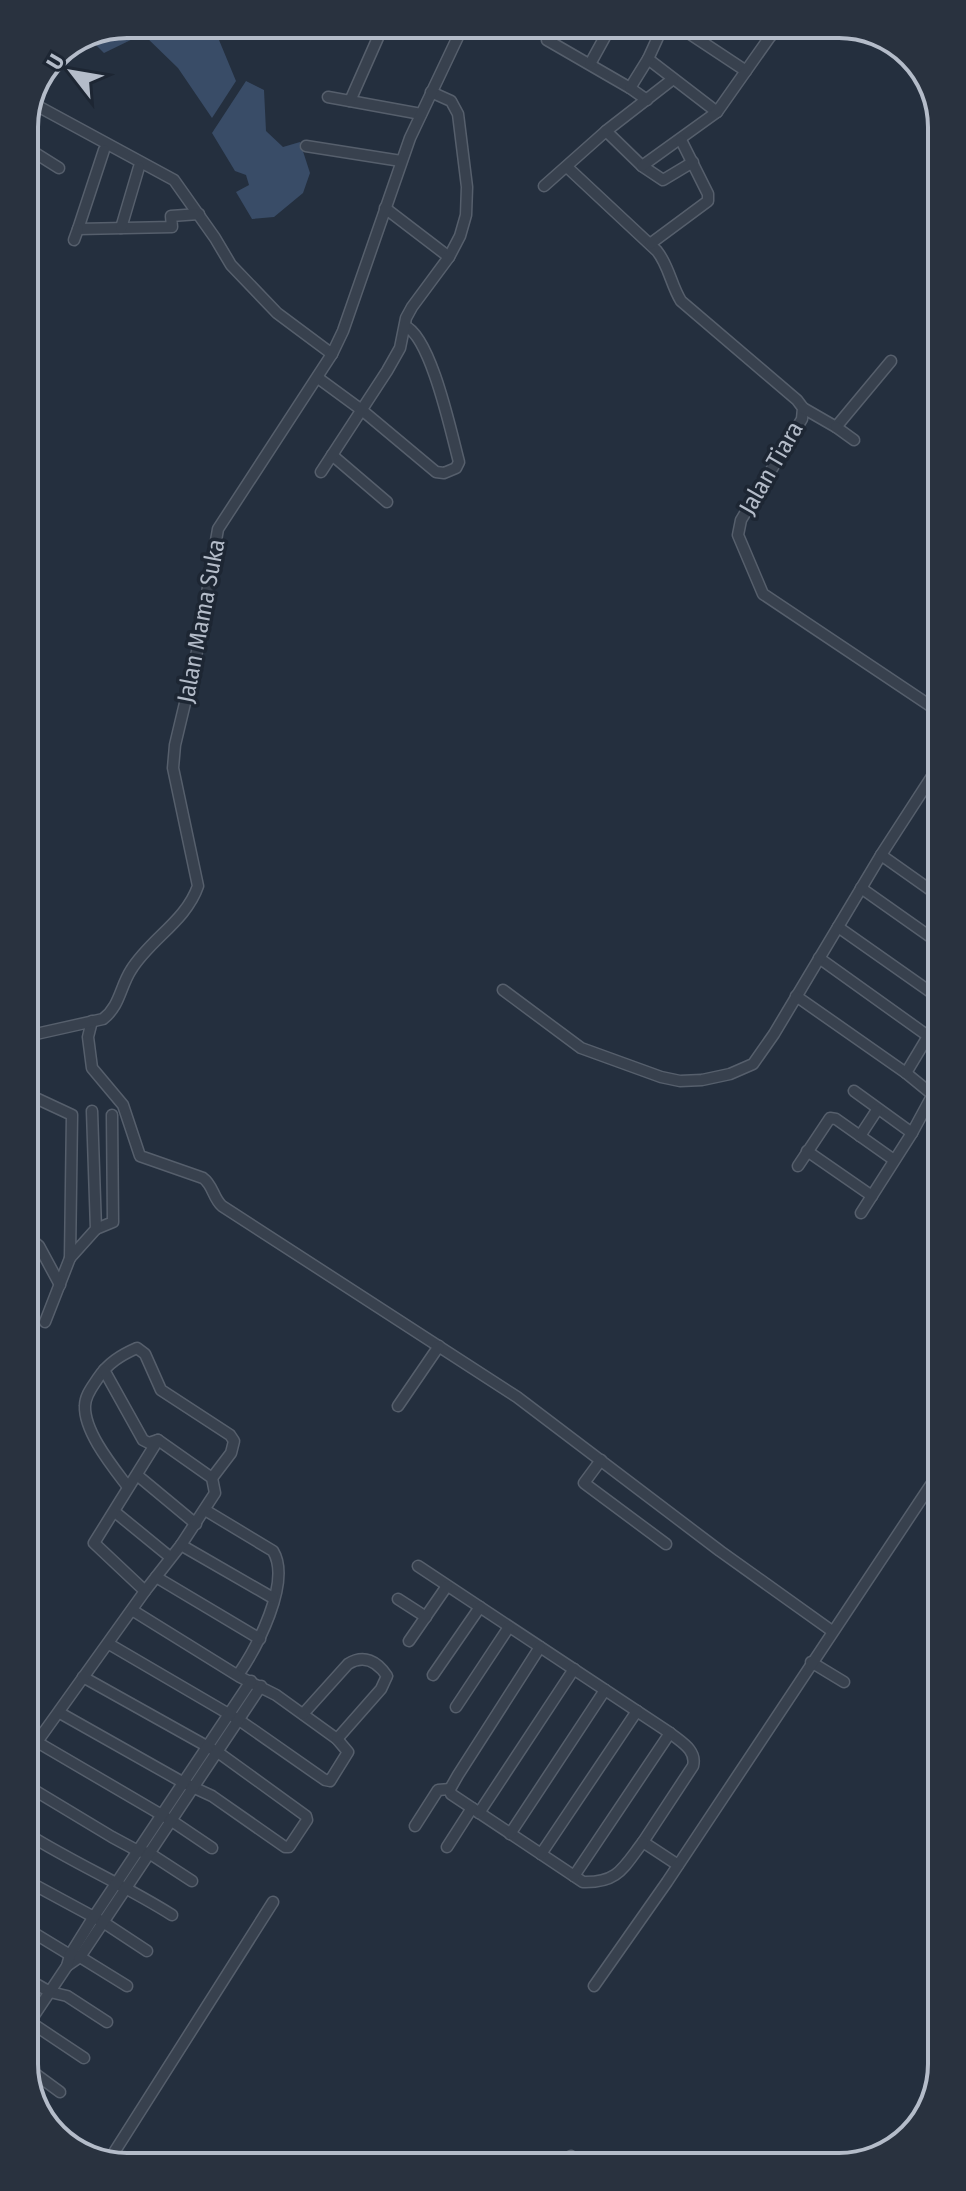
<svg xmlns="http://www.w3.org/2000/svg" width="966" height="2191" font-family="'Fira Sans Condensed',sans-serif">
	<rect width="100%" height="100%" fill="#242f3e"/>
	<!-- water -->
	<g fill="#394c67">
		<polygon points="127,24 204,24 219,40 236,81 212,118 178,68 143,34 104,53 90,39"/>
		<polygon points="246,81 264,90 266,131 283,147 300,142 310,173 303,193 274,217 252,219 236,192 249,185 246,175 235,171 212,133"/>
	</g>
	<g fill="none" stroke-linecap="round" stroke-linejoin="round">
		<!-- minor casing -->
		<g stroke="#565f6c" stroke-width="13">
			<g id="minor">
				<polyline points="556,24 547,36 547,40 630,88 647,100"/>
				<polyline points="675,24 746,71"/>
				<polyline points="757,24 772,35"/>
				<polyline points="648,59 717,112"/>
				<polyline points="590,64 612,24"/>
				<polyline points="630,88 648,59 664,24"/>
				<polyline points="328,97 421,114"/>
				<polyline points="350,101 384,24"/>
				<polyline points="32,103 174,180 215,238 231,265 277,313 332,354"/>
				<polyline points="606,131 642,166 663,180 693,162"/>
				<polyline points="24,146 59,168"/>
				<polyline points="306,146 401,161"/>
				<polyline points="104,150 78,229 172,227 171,216 199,214"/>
				<polyline points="642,166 717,112 779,24"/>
				<path d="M567,167l90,84c12,15 14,34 24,50l116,99 6,8 -1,11 -61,101 -3,15 25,59 175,117"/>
				<polyline points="544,186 606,131 673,79"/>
				<polyline points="385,208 449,257"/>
				<polyline points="121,228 139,167"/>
				<polyline points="74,240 78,229"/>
				<polyline points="650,244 708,201 708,194 681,140"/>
				<path d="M318,378l45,33 73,61 8,1 12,-5 3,-6c-8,-30 -28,-125 -54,-136"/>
				<polyline points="803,408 836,427 891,361"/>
				<polyline points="836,427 854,440"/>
				<polyline points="332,455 387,502"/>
				<polyline points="321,472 387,371 400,348 406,318 412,307 449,257 460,236 466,215 467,187 458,114 451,101 431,92"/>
				<polyline points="881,855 939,896"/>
				<polyline points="861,888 939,943"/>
				<polyline points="838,927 939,998"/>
				<polyline points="819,958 928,1036"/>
				<polyline points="503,990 581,1048 661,1077 680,1081 702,1080 730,1074 753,1064 774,1034 881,855 938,767"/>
				<polyline points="796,996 906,1073 939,1100"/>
				<path d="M92,1021l-4,16 4,31 31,37 17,51 63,22c10,7 10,20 19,28l295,191 203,154 112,80"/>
				<path d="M27,1036l76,-17c17,-13 17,-32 28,-49 19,-31 55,-49 67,-84l-25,-118 2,-23 21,-88 22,-128 114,-175 11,-23 67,-193 54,-114"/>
				<polyline points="906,1073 939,1018"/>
				<polyline points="854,1091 912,1133"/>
				<polyline points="27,1094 72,1115 70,1258 45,1322"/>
				<polyline points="860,1136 877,1110"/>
				<polyline points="807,1151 872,1196"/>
				<polyline points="798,1166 830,1118 836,1119 894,1160"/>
				<polyline points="861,1213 912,1133 932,1096"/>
				<polyline points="96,1229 113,1222 112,1115"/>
				<polyline points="27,1236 39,1246 60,1285"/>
				<polyline points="70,1258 96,1229 92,1111"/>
				<polyline points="398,1406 439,1346"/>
				<polyline points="601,1460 584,1483 666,1544"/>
				<polyline points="137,1475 196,1524"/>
				<path d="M128,1487c-15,-20 -44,-55 -43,-81 0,-11 8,-20 13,-28 10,-15 23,-23 39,-30l8,6 16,36 69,45 4,6 -3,12 -19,25"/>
				<path d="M205,1510l68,41c19,31 -17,98 -35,124"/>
				<polyline points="115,1512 170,1557"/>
				<polyline points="181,1545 273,1598"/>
				<path d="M418,1566l252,167c11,9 27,17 23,33l-50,76 35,23"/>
				<polyline points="156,1577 260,1639"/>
				<polyline points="145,1591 181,1545 215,1493 212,1478 158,1440"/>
				<polyline points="398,1599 426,1617"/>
				<polyline points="409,1641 447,1586"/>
				<polyline points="109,1644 239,1720 325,1780 330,1781 348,1752 337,1739 276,1695 240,1677 132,1610"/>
				<path d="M540,1647l-82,128 -8,14 1,5 132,88c35,1 40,-14 60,-40"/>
				<polyline points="811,1662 844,1682"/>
				<polyline points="433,1675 480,1607"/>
				<polyline points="456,1707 509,1627"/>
				<polyline points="60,1713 184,1783 212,1796 285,1847 289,1847 307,1820 306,1816 219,1753 83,1677"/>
				<path d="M303,1714l45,-50c16,-10 29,-3 39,12l-6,13 -44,50"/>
				<polyline points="37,1742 172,1821 212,1848"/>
				<polyline points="29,1753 145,1591 94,1543 158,1440 149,1443 143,1440 104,1370"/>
				<polyline points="29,1787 112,1837 138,1851 149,1853 192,1881"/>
				<polyline points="479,1813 574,1669"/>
				<polyline points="415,1826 438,1790 450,1789"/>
				<polyline points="510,1834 605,1690"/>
				<path d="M29,1835c47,29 97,51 143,80"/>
				<polyline points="447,1847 472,1808"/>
				<polyline points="541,1854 637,1711"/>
				<polyline points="574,1876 670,1733"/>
				<polyline points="29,1882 103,1922 147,1951"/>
				<polyline points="29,1930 70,1955"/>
				<polyline points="80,1957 127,1986"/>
				<polyline points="67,1966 80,1957 261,1686"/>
				<polyline points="29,1980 50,1992 67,1996 107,2022"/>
				<polyline points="594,1986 667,1882 940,1471"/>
				<polyline points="30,2022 84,2058"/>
				<polyline points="29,2023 67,1966 70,1955 93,1918 251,1681"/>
				<polyline points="30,2070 60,2092"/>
				<polyline points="571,2156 573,2164"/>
				<polyline points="108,2162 273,1902"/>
			</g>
		</g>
		<!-- minor -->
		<use href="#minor" stroke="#38414e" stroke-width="10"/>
	</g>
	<g text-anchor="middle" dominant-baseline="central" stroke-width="7" stroke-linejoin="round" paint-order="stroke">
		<!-- street labels -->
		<g font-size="24" fill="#b4bcc9" stroke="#1d2633">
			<text transform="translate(771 468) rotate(-60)">Jalan Tiara</text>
			<text transform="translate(201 621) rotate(-79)">Jalan Mama Suka</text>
		</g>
	</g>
	<!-- crop -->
	<path d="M0 0H966V2191H0ZM127 38H839A89 89 0 0 1 928 127V2064A89 89 0 0 1 839 2153H127A89 89 0 0 1 38 2064V127A89 89 0 0 1 127 38Z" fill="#29323f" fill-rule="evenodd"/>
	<path fill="none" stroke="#b4bcc9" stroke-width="4" d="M127 38H839A89 89 0 0 1 928 127V2064A89 89 0 0 1 839 2153H127A89 89 0 0 1 38 2064V127A89 89 0 0 1 127 38Z"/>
	<!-- north arrow -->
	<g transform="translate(72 72) rotate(301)" stroke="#1d2633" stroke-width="6" paint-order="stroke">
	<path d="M0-6L14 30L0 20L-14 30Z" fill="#b4bcc9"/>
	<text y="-12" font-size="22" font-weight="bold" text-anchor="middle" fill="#b4bcc9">U</text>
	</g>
</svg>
